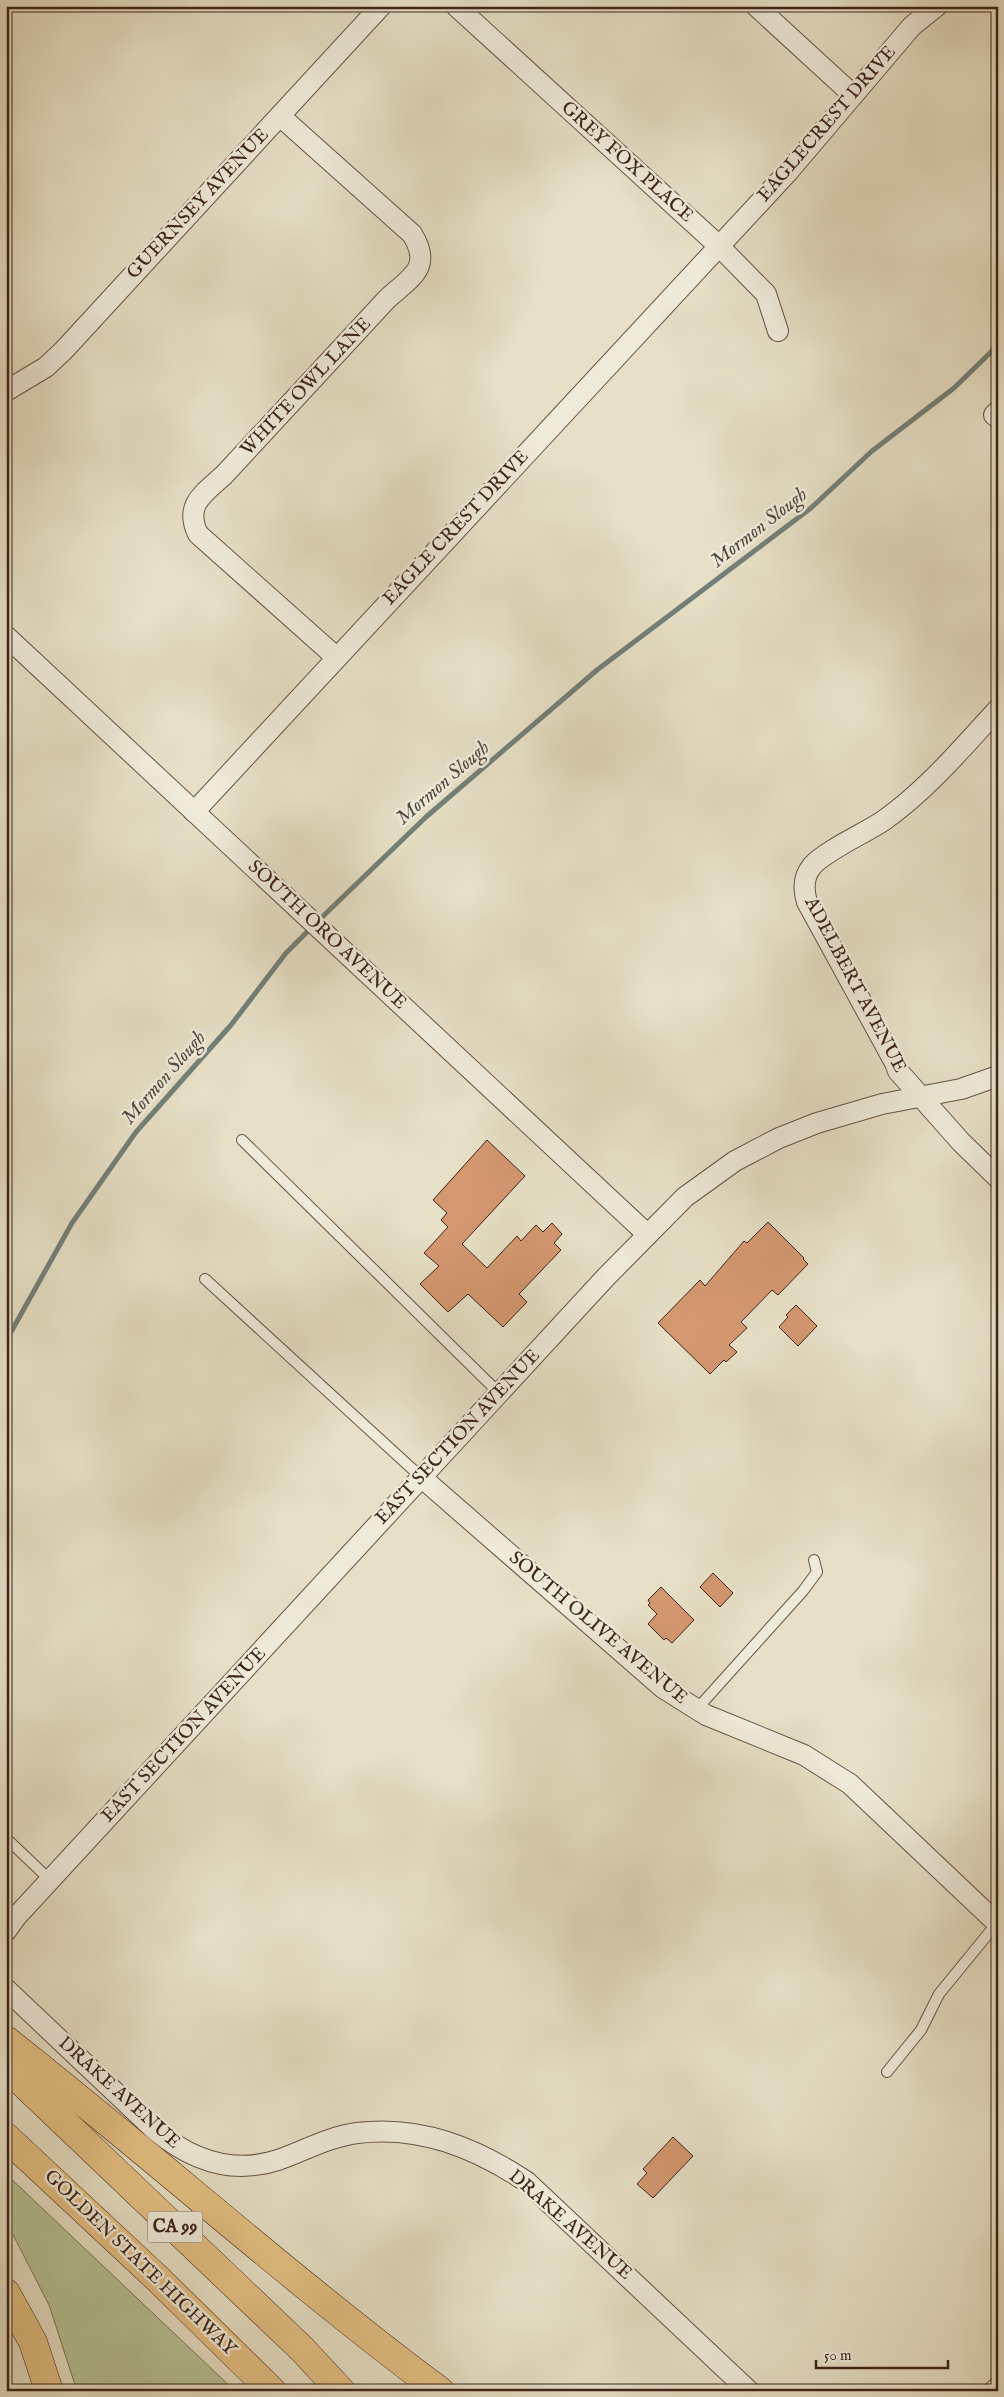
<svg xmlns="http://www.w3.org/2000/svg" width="1004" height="2397" font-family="'IM FELL English',serif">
	<rect width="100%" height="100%" fill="#e7e0c6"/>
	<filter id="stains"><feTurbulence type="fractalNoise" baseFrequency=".004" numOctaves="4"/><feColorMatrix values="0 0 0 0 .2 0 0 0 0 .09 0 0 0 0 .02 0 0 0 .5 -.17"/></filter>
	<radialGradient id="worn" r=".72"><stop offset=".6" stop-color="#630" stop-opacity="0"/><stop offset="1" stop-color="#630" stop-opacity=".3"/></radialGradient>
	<!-- green -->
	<polygon fill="#b7c294" stroke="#7a7357" points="6,2174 235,2391 77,2391 49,2305 6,2221"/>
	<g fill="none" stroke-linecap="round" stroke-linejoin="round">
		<!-- stream -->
		<g stroke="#738079" stroke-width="5">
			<polyline points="319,920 426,817 597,670 811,508 872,451 954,388 991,352 998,341"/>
			<polyline points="6,1341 72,1223 136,1132 231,1025 286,953 313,926"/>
		</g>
	</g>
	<!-- building -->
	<g fill="#d49871" stroke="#3e241a">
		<polygon points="487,1140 525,1176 462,1244 487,1268 517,1236 521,1241 536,1225 543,1232 552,1223 562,1234 554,1243 561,1250 519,1294 527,1302 503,1327 468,1294 448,1312 420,1284 439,1266 424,1253 448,1227 441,1220 447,1213 433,1200"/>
		<polygon points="768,1222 804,1258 803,1259 808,1264 778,1295 772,1290 741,1322 747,1328 729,1345 737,1352 726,1362 724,1360 710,1374 658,1323 700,1280 705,1286 744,1241 747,1243"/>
		<polygon points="796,1305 817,1326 798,1346 779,1327 788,1317 786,1315"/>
		<polygon points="713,1573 733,1593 720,1607 700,1587"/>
		<polygon points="661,1587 694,1620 672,1643 666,1638 664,1640 648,1624 657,1614 648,1605 650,1603 648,1600"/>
		<polygon points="673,2137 693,2156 653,2198 637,2184 647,2173 643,2169"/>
	</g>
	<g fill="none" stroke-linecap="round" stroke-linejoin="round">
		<!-- lane casing -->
		<g stroke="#685345" stroke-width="12">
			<g id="lane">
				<polyline points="242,1140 499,1393"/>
				<polyline points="205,1279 421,1477"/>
				<polyline points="696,1710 803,1591 817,1572 814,1560"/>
				<polyline points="6,1838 50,1880"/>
				<polyline points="887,2072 921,2030 939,1994 997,1923"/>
			</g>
		</g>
		<!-- street casing -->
		<g stroke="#685345" stroke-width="22">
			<g id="street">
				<polyline points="456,6 719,246 766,294 778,331"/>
				<polyline points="756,6 853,95"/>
				<path d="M280,116l132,118c21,34 -1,43 -25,65l-163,176c-21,19 -40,30 -26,59l138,123"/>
				<polyline points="6,391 46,367 64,350 381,6"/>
				<polyline points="998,411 994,415 998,418"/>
				<polyline points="6,636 647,1234"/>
				<path d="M998,709c-36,39 -72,82 -115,112 -18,12 -58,30 -71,45 -9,11 -9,23 -5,36l88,161 3,8 63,71 37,36"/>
				<polyline points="194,812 788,172 912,26 937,6"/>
				<polyline points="421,1477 663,1688 706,1715 804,1755 850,1784 998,1924"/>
				<polyline points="6,1931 16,1917 606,1277 685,1197 735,1161 779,1138 817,1123 882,1104 961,1089 998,1076"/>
				<path d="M6,1989l149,141c36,30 77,45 123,30 26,-9 50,-23 79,-27 63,-8 119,15 170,49l222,209"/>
				<polyline points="994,2391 998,2387"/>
			</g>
		</g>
		<!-- highway casing -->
		<g stroke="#3e241a" stroke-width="29">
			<g id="highway">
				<path d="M6,2040c146,115 285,240 434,351"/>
				<polyline points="6,2067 302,2349 341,2391"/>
				<polyline points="6,2137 158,2279 272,2391"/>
				<polyline points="6,2293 33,2342 49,2391"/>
			</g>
		</g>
		<!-- lane -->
		<use href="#lane" stroke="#efebda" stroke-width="10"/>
		<!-- street -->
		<use href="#street" stroke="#efebda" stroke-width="20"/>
		<!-- highway -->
		<use href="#highway" stroke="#e4c083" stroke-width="28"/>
	</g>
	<g text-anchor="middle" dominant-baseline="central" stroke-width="5" stroke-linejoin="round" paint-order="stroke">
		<!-- shield labels -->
		<rect fill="#efebda" stroke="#736054" stroke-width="1" x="147.5" y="2211.5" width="55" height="31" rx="4"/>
		<g font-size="18" font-weight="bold" fill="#3e241a">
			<text x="175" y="2227">CA 99</text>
		</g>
		<!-- street labels -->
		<g font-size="19" fill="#3e241a" stroke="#efebda">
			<text transform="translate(827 124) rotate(-49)">EAGLECREST DRIVE</text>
			<text transform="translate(627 162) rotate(42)">GREY FOX PLACE</text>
			<text transform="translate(198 204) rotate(-47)">GUERNSEY AVENUE</text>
			<text transform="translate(306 387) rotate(-47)">WHITE OWL LANE</text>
			<text transform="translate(456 528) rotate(-47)">EAGLE CREST DRIVE</text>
			<text transform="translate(327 935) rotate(43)">SOUTH ORO AVENUE</text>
			<text transform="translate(855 985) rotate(62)">ADELBERT AVENUE</text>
			<text transform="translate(458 1437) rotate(-47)">EAST SECTION AVENUE</text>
			<text transform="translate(598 1628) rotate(40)">SOUTH OLIVE AVENUE</text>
			<text transform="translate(184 1735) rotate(-47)">EAST SECTION AVENUE</text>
			<text transform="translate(119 2093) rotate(42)">DRAKE AVENUE</text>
			<text transform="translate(570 2225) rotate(41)">DRAKE AVENUE</text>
			<text transform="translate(140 2263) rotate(44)">GOLDEN STATE HIGHWAY</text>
		</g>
		<!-- water labels -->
		<g font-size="20" font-style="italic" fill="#544a42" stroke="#efebda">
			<text transform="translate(759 528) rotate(-38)">Mormon Slough</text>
			<text transform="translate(443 783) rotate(-41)">Mormon Slough</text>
			<text transform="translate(164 1078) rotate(-49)">Mormon Slough</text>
		</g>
	</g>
	<!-- margin -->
	<rect width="1004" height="2397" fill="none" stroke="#e7e0c6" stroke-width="25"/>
	<rect x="8" y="8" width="989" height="2382" fill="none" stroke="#3e241a" stroke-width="2.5"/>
	<rect x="12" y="12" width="979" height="2372" fill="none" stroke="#3e241a"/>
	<!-- scale -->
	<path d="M816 2360v8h132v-8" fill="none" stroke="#3e241a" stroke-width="2.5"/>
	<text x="824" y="2360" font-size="15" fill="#3e241a" stroke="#efebda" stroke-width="4" paint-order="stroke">50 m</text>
	<rect width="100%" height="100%" filter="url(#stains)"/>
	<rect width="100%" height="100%" fill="url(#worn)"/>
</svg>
